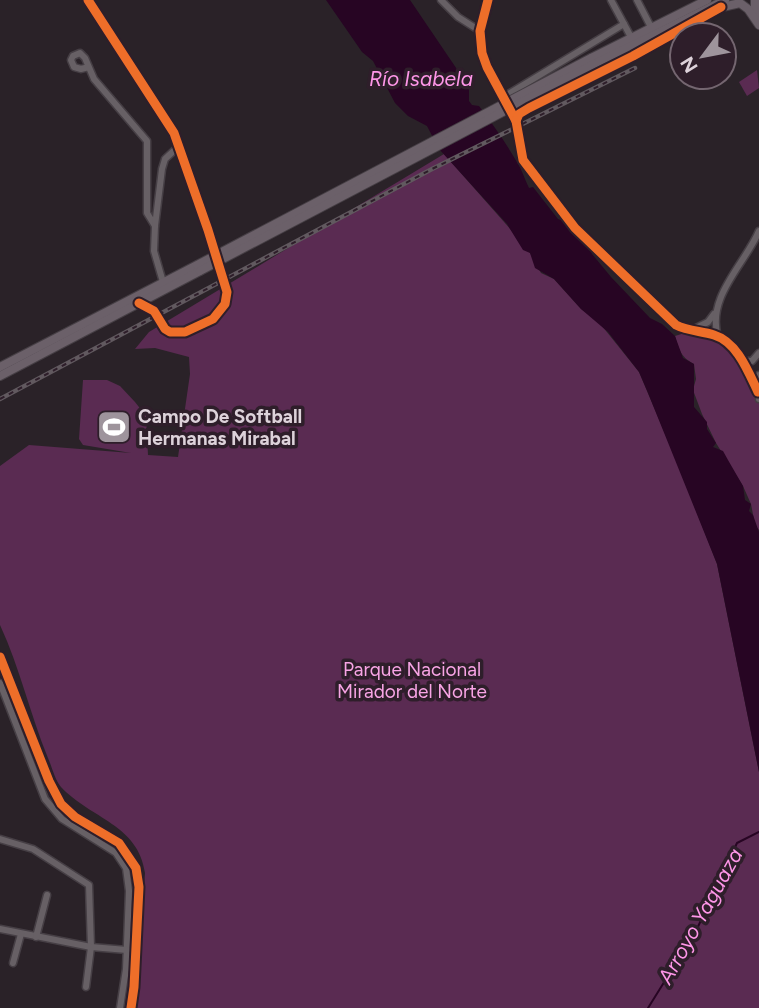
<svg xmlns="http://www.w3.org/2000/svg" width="759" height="1008" font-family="Figtree,sans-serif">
	<rect width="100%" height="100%" fill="#2a2228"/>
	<!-- green -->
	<g fill="#5a2b52">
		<polygon points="757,70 759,88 747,96 739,82"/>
		<path d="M444,154l67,76 19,23 11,20 13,6 27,30 17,12 41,51 38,90 40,102 42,208v236h-627l5,-24 8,-111c-7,-49 -54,-54 -84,-86 -6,-7 -9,-20 -13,-29 -18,-44 -28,-90 -48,-133v-159l29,-21 102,8 -48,-8 -4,-6 4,-59h24l13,6 15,16 11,14 2,39 30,2 12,-83 -1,-17 -34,-9 -20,1 14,-17z"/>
		<path d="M691,331l27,6 25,24 16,37v132l-4,-5 -4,-21 -8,-18 -27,-43 -14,-29 -9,-24 3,-11 -2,-15c-13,-7 -15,-14 -19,-28z"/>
	</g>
	<!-- water -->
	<path fill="#270523" d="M326,0h84l59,87v14l3,4 7,1c14,18 26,36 38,56 5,8 8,18 12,26l4,-1 25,32 12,5 18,20 4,10 19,23 39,41 12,6 13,12 8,22 11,6v43l13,15v7l9,14 -3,4 10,4 5,9 15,26 2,14 6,4 -2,7 4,4 6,17v240l-42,-208 -69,-171 -9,-21 -31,-40 -27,-23 -27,-30 -19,-11 -5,-15 -7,-3 -16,-26 -68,-75 -12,-23 -19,-10 -13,-13 -22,-42 -11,-9z"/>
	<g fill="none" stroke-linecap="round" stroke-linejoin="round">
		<!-- stream -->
		<polyline stroke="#270523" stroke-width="2" points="648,1008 696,931 737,843 759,832"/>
		<!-- minor casing -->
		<g stroke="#463f45" stroke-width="9">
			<g id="minor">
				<polyline points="88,0 174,133 208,230 227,292 225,304 213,319 185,332 170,332 165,329 154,311 139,303"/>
				<polyline points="441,0 458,17 480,31"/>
				<path d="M488,0l-8,31 2,22 5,14 29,54 7,39 52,68 101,97c12,6 25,6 38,10 23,7 34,36 44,57"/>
				<polyline points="611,0 631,37"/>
				<polyline points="637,0 651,27"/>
				<polyline points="89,67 81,69 74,67 71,60 73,56 80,53 85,58 94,79 147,141 147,213 155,226"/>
				<polyline points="505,96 624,24"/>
				<polyline points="516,121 519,114 529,108 633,56 721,7"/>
				<polyline points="163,282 154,251 155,226 162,169 165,159 179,146"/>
				<polyline points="692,330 708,322 714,314"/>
				<path d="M718,337c-12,-40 27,-73 41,-106"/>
				<polyline points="743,361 752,361 759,353"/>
				<polyline points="759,375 759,399"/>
				<polyline points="0,657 49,781 61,804 75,817 119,843 136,868 139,887 134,987 131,1008"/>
				<polyline points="0,683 45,799 62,819 116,853 126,868 129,891 126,969 120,1008"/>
				<polyline points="0,839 33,849 89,885 91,947 86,987"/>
				<polyline points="0,929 91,947 127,950"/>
				<polyline points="36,937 47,895"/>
				<polyline points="13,963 21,934"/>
			</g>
		</g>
		<!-- major casing -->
		<g stroke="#463f45" stroke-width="10">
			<g id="major">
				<polyline points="755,0 755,7 759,16"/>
				<polyline points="718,8 740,3 748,9 759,25"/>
				<polyline points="632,47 651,46"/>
				<polyline points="591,58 707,0"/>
				<polyline points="594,64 725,0"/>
				<polyline points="0,367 197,265"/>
				<polyline points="0,376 200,271"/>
			</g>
		</g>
		<!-- minor -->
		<use href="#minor" stroke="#676065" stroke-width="6"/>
		<!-- major -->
		<use href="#major" stroke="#6b6069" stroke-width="8"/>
		<!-- rail casing -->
		<g stroke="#61595f" stroke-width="4.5">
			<polyline id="rail" points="0,399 432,169 635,68"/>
		</g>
		<!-- rail -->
		<use href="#rail" stroke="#2e1e2a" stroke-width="2" stroke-dasharray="5" stroke-linecap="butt"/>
		<!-- major-bridge casing -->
		<g stroke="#463f45" stroke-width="10" stroke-linecap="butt">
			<g id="major-bridge">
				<polyline points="197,265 591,58"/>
				<polyline points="200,271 594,64"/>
			</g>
		</g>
		<!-- major-bridge -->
		<use href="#major-bridge" stroke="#6b6069" stroke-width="8"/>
		<!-- cycleway casing -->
		<g stroke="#2e1e2a" stroke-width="13">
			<g id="cycleway">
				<polyline points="88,0 174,133 208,230 227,292 225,304 213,319 185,332 170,332 165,329 154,311 139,303"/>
				<path d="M488,0l-8,31 2,22 5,14 29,54 7,39 52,68 101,97c12,6 25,6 38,10 23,7 34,36 44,57"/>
				<polyline points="516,121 519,114 529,108 633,56 721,7"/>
				<polyline points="0,657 49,781 61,804 75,817 119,843 136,868 139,887 134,987 131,1008"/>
			</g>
		</g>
		<!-- cycleway -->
		<use href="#cycleway" stroke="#ee6e29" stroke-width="9"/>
	</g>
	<!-- icons -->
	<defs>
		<g id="stadium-square" transform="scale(1.75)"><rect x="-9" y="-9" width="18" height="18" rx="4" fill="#9e949c" stroke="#2e1e2a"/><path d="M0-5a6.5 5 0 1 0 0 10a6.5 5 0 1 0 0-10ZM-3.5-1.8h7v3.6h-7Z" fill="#fff"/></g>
	</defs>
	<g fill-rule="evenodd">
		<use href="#stadium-square" x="114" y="427"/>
	</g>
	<g text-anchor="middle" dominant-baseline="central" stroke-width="7" stroke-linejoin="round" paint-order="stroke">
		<!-- poi labels -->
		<g font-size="19" font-weight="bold" fill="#ddd2da" stroke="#2e1e2a" text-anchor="start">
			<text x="138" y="416">Campo De Softball<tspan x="138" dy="22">Hermanas Mirabal</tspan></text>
		</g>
		<!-- park labels -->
		<g font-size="19" fill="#f8a4e5" stroke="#2e1e2a">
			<text x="412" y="669">Parque Nacional<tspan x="412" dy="22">Mirador del Norte</tspan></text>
		</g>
		<!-- water labels -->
		<g font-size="21" font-style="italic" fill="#fe96e8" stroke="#2e1e2a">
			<text x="421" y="78">Río Isabela</text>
			<text transform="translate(700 916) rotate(-61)">Arroyo Yaguaza</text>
		</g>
	</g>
	<!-- north arrow -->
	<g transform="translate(703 56) rotate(238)"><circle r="33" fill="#2e1e2a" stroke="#746670" stroke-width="2"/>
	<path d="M0-5L12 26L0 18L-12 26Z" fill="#9e949c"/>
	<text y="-10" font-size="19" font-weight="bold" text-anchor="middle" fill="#ddd2da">N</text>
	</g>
</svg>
